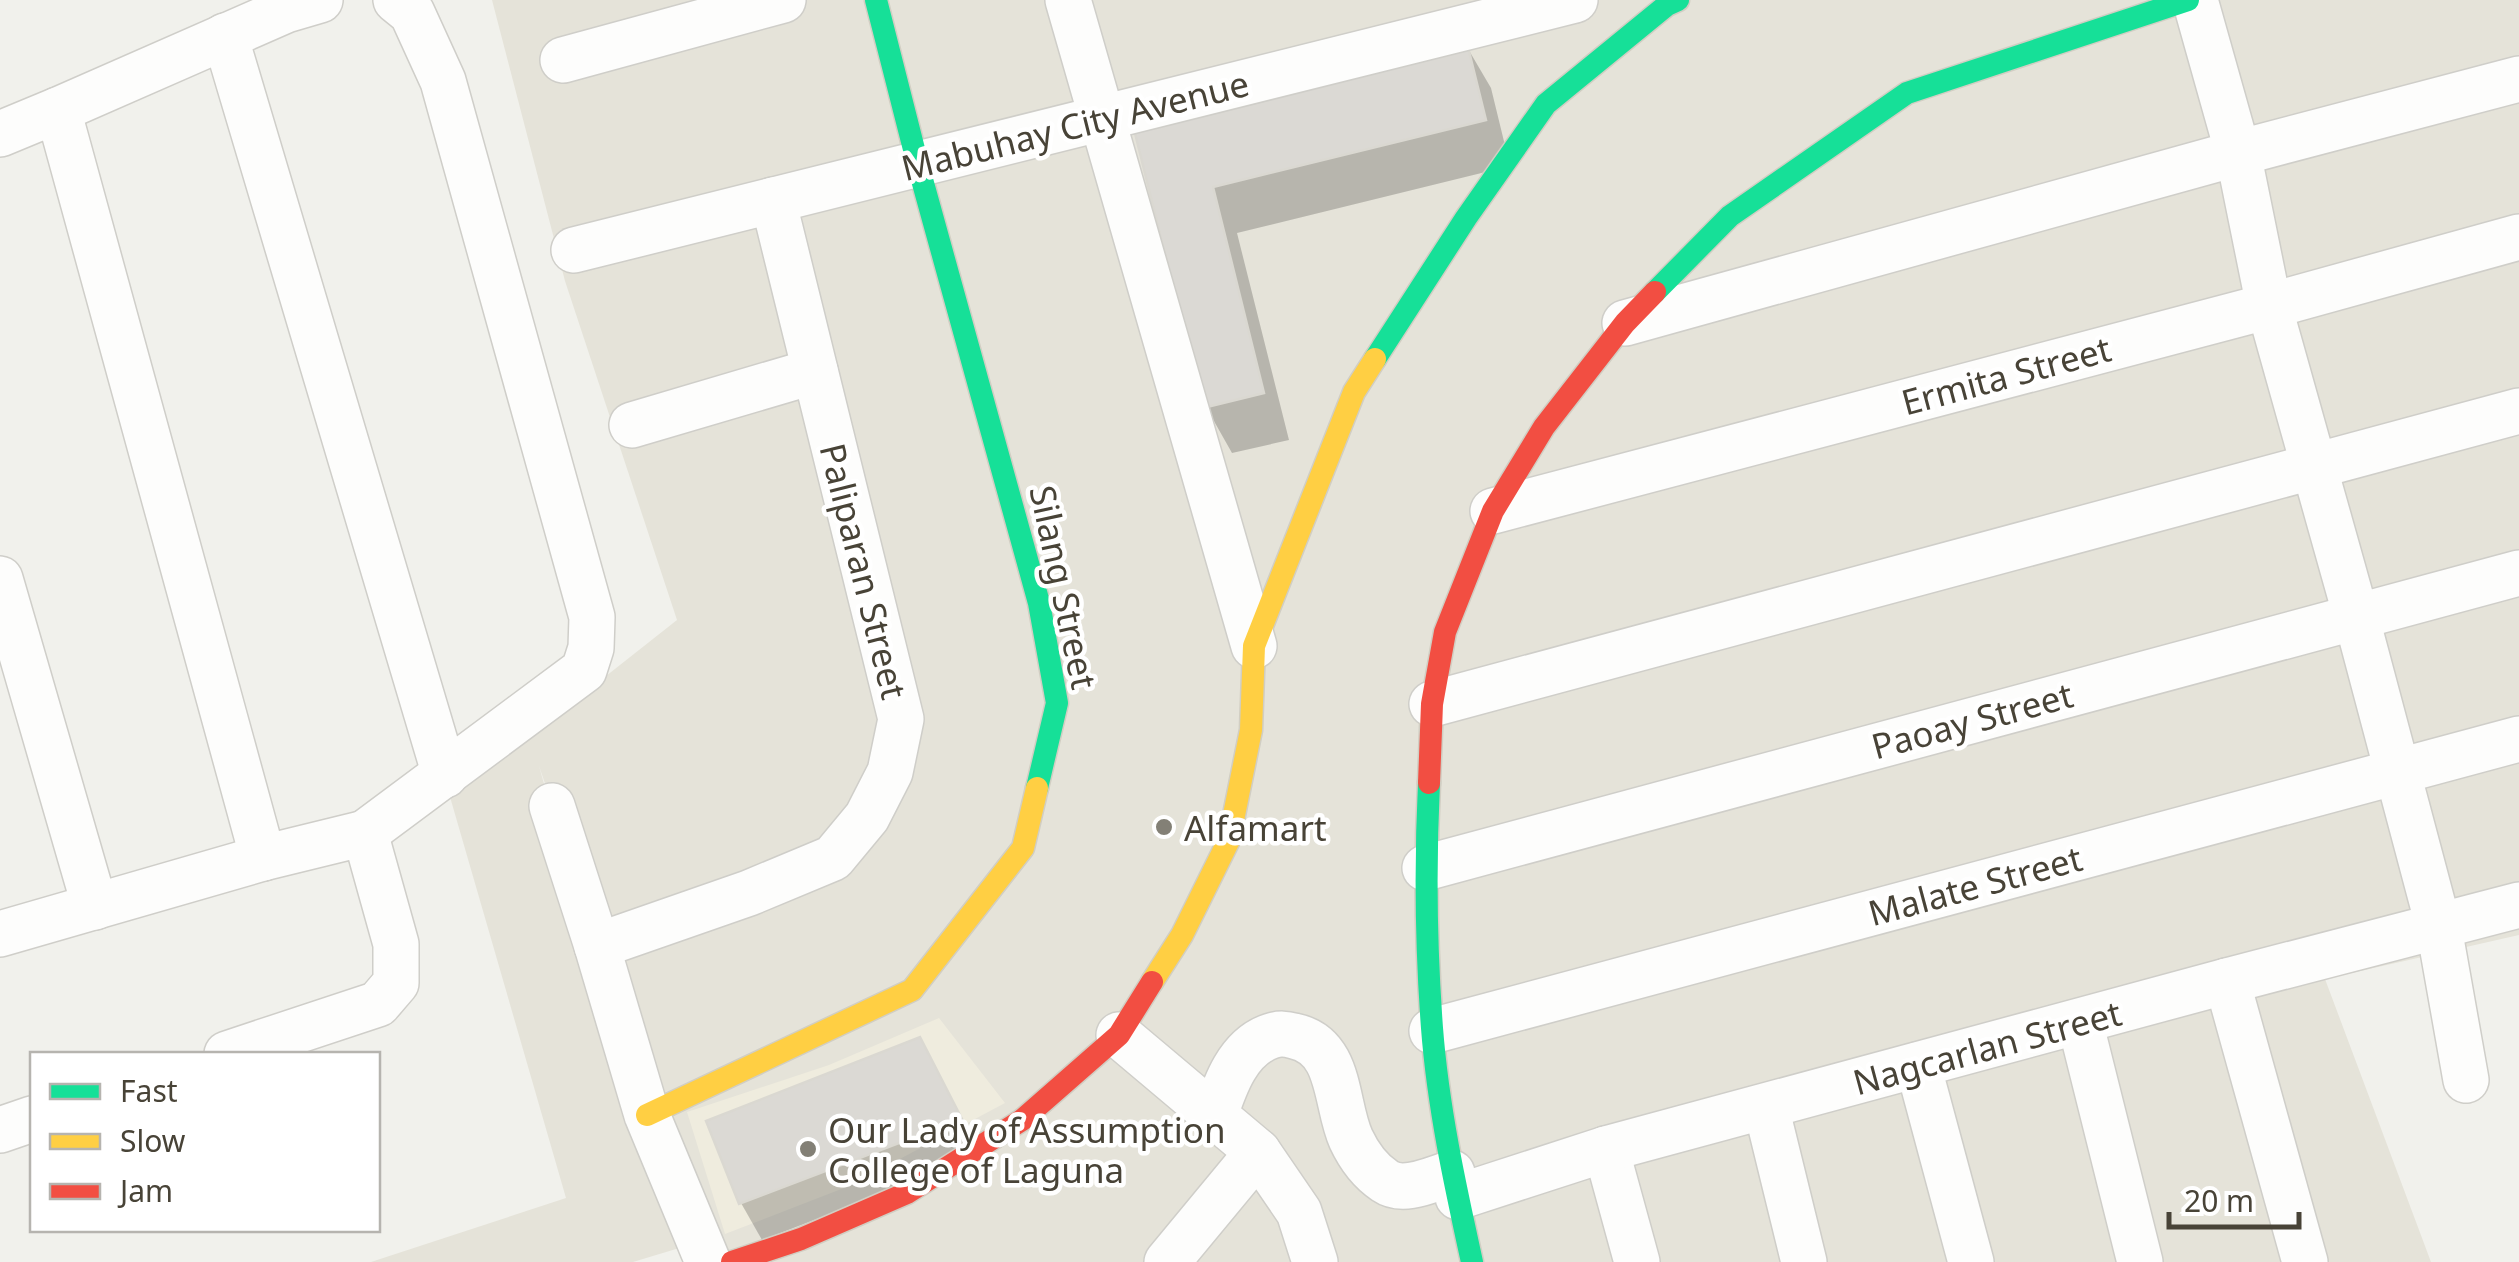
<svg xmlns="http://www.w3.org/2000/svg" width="2519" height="1262" font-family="'Noto Sans',sans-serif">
	<rect width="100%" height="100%" fill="#f1f1ec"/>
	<!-- residential -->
	<polygon fill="#e5e3d9" points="492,0 2519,0 2519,935 2325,979 2431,1262 718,1262 600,945 539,766 658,1188 686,1246 633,1262 371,1262 566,1198 448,790 530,736 677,620 565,281"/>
	<!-- education -->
	<polygon fill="#efecde" points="939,1018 1005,1103 849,1186 725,1234 687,1112 829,1065"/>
	<!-- shadow -->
	<g fill="#0003">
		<polygon points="1464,42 1491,88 1510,166 1237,233 1289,440 1232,453 1206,407 1135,123"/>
		<polygon points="919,1040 981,1156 762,1240 741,1203 709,1123"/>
	</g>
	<!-- building -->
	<g fill="#dbd9d4" stroke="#dad8d1" stroke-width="2.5">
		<polygon points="1466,39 1486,120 1213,187 1264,393 1203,408 1132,121"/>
		<polygon points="920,1037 962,1119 739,1204 706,1121"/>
	</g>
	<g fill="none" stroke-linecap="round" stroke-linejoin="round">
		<!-- street casing -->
		<g stroke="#cfcec9" stroke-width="48">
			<g id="street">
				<polyline points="1068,0 1254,646"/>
				<polyline points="2195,0 2238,153 2269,306 2356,616 2439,928 2466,1080"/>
				<polyline points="225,36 445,775"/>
				<polyline points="563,60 783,0"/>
				<polyline points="58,110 286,10 320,0"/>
				<polyline points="0,134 58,110 263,858"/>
				<polyline points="574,250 1575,0"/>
				<polyline points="1625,323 2238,153 2519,79"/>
				<polyline points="632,425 815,371"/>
				<polyline points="1493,511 2269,306 2519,237"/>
				<polyline points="0,579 95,907"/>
				<polyline points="1432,704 2519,411"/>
				<polyline points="552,806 597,946 647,1115 708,1262"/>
				<polyline points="365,833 584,670 591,648 592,617 443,81 412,13 396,0"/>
				<polyline points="1425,868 2519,573"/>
				<polyline points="0,934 263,858 365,833 396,944 396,983 378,1004 227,1054"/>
				<polyline points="597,946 749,893 833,858 867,817 890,772 901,719 773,200"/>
				<polyline points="2227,981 2305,1262"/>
				<polyline points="2080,1022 2140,1262"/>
				<polyline points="1432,1031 2519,739"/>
				<polyline points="1119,1035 1258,1152 1299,1212 1315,1262"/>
				<polyline points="1918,1065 1971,1262"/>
				<polyline points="1766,1107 1804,1262"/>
				<path d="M1215,1115c10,-30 23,-68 56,-79 9,-3 15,-2 23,0 48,10 41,68 57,103 7,15 19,32 34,42 19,13 47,-2 67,-8"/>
				<polyline points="0,1130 32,1119"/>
				<polyline points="1606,1149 1637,1262"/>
				<polyline points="1458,1197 1606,1149 2227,981 2519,905"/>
				<polyline points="1167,1262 1258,1152"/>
			</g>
		</g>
		<!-- fast casing -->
		<g stroke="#d1cec3" stroke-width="25">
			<g id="fast">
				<polyline points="876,0 918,165 1039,603 1057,703 1037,788"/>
				<polyline points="1655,292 1730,216 1907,93 2188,0"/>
				<polyline points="1375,359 1466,218 1546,104 1667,5 1678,0"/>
				<path d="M1429,783c-4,82 -3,164 3,245 6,79 23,157 40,234"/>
			</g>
		</g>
		<!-- slow casing -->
		<g stroke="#d1cec3" stroke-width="25">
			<g id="slow">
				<polyline points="1152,982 1182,935 1229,840 1251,730 1254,646 1354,392 1375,359"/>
				<polyline points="647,1115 912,990 1023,848 1037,788"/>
			</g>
		</g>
		<!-- jam casing -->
		<g stroke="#d1cec3" stroke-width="25">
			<g id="jam">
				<polyline points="1429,783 1432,704 1445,632 1493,511 1544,427 1625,323 1655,292"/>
				<polyline points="732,1262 801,1239 907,1193 1022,1120 1119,1035 1152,982"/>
			</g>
		</g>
		<!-- street -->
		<use href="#street" stroke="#fdfdfc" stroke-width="45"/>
		<!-- fast -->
		<use href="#fast" stroke="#16e098" stroke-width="22"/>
		<!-- slow -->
		<use href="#slow" stroke="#ffcf43" stroke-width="22"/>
		<!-- jam -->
		<use href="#jam" stroke="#f24e42" stroke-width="22"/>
	</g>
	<!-- markers -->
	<g fill="#838076" stroke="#fff" stroke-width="4">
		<circle cx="1164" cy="827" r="10"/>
		<circle cx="808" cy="1149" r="10"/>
	</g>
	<g text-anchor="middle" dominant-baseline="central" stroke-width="9" stroke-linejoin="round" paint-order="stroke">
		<!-- street labels -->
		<g font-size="35" fill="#484337" stroke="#fff">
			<text transform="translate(1075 125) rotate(-14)">Mabuhay City Avenue</text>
			<text transform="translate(2006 375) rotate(-15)">Ermita Street</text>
			<text transform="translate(864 571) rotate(76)">Paliparan Street</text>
			<text transform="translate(1064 587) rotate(78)">Silang Street</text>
			<text transform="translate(1972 720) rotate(-15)">Paoay Street</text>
			<text transform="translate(1975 885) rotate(-15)">Malate Street</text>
			<text transform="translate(1987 1047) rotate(-15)">Nagcarlan Street</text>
		</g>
		<!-- poi labels -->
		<g font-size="35" fill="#484337" stroke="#fff" text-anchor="start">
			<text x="1184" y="827">Alfamart</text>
			<text x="828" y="1129">Our Lady of Assumption<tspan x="828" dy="40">College of Laguna</tspan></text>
		</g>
	</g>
	<!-- legend -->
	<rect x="30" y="1052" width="350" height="180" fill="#ffffff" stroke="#b6b4af" stroke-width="2.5"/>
	<rect x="50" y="1084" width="50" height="15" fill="#16e098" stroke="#b6b4af" stroke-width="2.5"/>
	<text x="120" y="1102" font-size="30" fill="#484337">Fast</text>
	<rect x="50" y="1134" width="50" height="15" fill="#ffcf43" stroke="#b6b4af" stroke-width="2.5"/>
	<text x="120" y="1152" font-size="30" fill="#484337">Slow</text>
	<rect x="50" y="1184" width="50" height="15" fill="#f24e42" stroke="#b6b4af" stroke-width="2.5"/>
	<text x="120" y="1202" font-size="30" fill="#484337">Jam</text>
	<!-- scale -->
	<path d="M2169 1212v15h130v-15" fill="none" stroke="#484337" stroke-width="5"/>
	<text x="2184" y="1212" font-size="30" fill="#484337" stroke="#ffffff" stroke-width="8" paint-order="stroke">20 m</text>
</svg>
